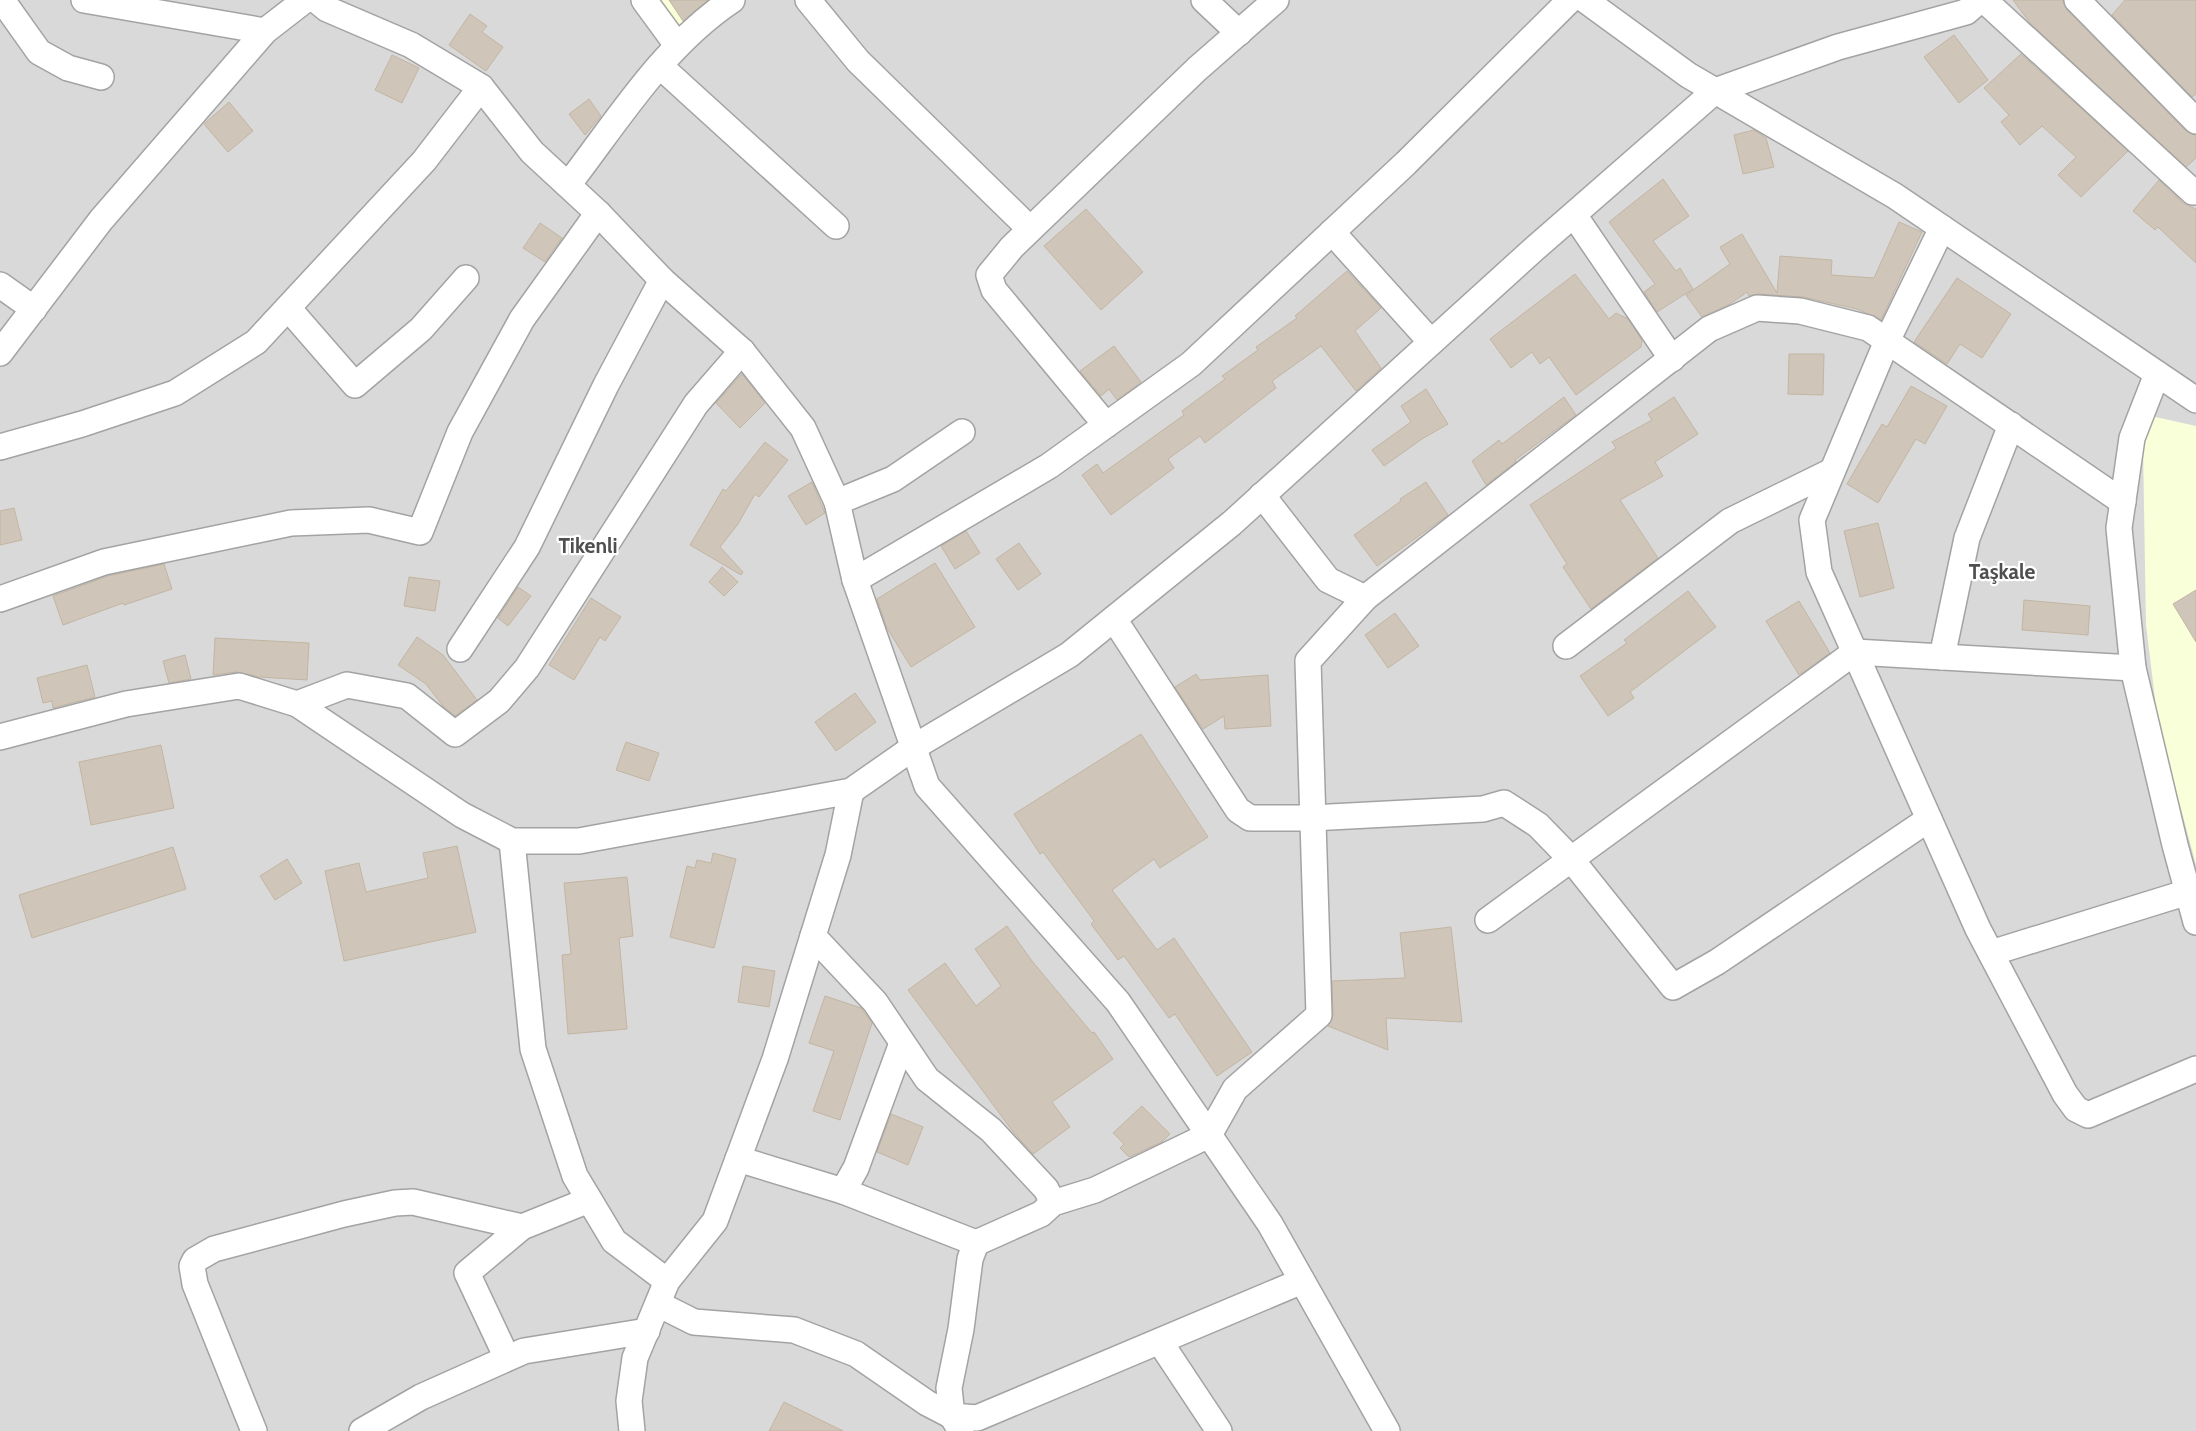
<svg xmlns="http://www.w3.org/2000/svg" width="2196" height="1431" font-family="Cabin,sans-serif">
	<rect width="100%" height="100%" fill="#efece0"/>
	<!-- residential -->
	<rect fill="#dad9d9" x="0" y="0" width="2196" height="1431"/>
	<!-- education -->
	<g fill="#f9ffd9">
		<polygon points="658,0 719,0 678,27"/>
		<polygon points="2151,416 2196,426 2196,865 2158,723 2146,625 2143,447"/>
	</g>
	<!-- building -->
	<g fill="#cfc6b9" stroke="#c2b5a2">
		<polygon points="669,0 708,0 683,21"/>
		<polygon points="2013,0 2063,0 2067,10 2186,131 2196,136 2196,158 2186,167 2030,23"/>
		<polygon points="2125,0 2196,0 2196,94 2192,97 2112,15"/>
		<polygon points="470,14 487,26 482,32 503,47 486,71 449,45"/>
		<polygon points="1954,35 1988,80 1959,103 1924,57"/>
		<polygon points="2021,54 2128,151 2081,197 2058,175 2076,157 2042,126 2020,145 2001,122 2009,115 1984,88"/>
		<polygon points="392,55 419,68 402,103 375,90"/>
		<polygon points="589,99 601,116 585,135 569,114"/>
		<polygon points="229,102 253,131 228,152 204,124"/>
		<polygon points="1754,130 1766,138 1774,167 1743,174 1734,135"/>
		<polygon points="1663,179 1689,216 1653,241 1676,271 1680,268 1693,289 1657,312 1644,292 1655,284 1609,222"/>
		<polygon points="2159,180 2183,203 2196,209 2196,263 2158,227 2155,230 2133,211"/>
		<polygon points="1086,209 1143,272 1101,310 1044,246"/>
		<polygon points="1899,222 1922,232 1881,320 1857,309 1803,297 1758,294 1749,296 1747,292 1730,304 1702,317 1686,295 1730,264 1720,247 1742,234 1777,293 1780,256 1832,260 1831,275 1874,278"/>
		<polygon points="540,223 562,238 545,262 523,248"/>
		<polygon points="1347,271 1381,308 1355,331 1381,368 1356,391 1321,346 1272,381 1276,388 1205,443 1200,436 1168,459 1174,468 1111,515 1082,475 1097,464 1103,473 1184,415 1182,411 1225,379 1222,376 1258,350 1256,347 1297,318 1295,316"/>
		<polygon points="1575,274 1609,319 1616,313 1628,319 1642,340 1641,347 1576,395 1549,357 1540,364 1532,352 1511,368 1490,339"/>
		<polygon points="1957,278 2011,314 1982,358 1960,344 1947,364 1914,342"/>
		<polygon points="1114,346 1141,382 1117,400 1109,389 1101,396 1080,371"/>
		<polygon points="1789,354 1824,354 1823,395 1788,394"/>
		<polygon points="742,374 765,403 740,428 716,403"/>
		<polygon points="1911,386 1947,406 1925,444 1916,439 1878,503 1847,484 1882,424 1887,427"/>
		<polygon points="1426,389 1448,424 1422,439 1384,466 1372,450 1411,422 1401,406"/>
		<polygon points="1564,397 1576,415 1515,460 1516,462 1486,485 1472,461 1499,440 1502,444"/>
		<polygon points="1674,397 1698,434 1655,462 1663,476 1620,500 1658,558 1591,609 1563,567 1567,564 1530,505 1616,448 1612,442 1652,420 1648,414"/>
		<polygon points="765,442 788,460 759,497 755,494 738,524 720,547 743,572 741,575 690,545 723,489 726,491"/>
		<polygon points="812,482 825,513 806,525 788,496"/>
		<polygon points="1426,482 1448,515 1377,566 1354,535 1401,501 1400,499"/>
		<polygon points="14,508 22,540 0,545 0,511"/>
		<polygon points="1878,523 1894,588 1860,597 1844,531"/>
		<polygon points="966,531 980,553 955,569 941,546"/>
		<polygon points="1019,543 1041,574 1018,590 996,559"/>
		<polygon points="935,563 975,627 911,667 887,628 877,599"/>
		<polygon points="164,564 172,589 124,605 123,603 63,625 53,596 108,576"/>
		<polygon points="722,567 738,582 724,596 709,582"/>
		<polygon points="409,577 440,581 435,611 404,606"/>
		<polygon points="518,587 531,596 508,626 498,618"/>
		<polygon points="2196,590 2196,642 2173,604"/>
		<polygon points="1688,591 1716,627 1630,692 1634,698 1608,716 1580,676 1627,643 1624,640"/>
		<polygon points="591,598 621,617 605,641 600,637 574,680 549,665"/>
		<polygon points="2024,600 2090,606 2088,635 2022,630"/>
		<polygon points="1799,601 1830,653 1799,675 1766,621"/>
		<polygon points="1395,613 1419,646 1388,668 1365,635"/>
		<polygon points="417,637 443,655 477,700 455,716 443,706 426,684 398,665"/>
		<polygon points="215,638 309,643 307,680 259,677 237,672 213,675"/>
		<polygon points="185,655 191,679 169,683 163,661"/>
		<polygon points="87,665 95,697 53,708 52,701 43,703 37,678"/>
		<polygon points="1196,674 1200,680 1268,675 1271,726 1225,729 1224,716 1203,729 1175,687"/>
		<polygon points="855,693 876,722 836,751 815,722"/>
		<polygon points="1141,734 1208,837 1160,868 1154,859 1112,890 1157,950 1174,938 1252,1052 1217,1076 1175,1014 1169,1018 1124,956 1118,960 1091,924 1094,921 1043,852 1040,854 1014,814"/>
		<polygon points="626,742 659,753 649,781 616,770"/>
		<polygon points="161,745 174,808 91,825 79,762"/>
		<polygon points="457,846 476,932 344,961 325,871 359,863 366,892 428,878 423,853"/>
		<polygon points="173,847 186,889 32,938 19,895"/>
		<polygon points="713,853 736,859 714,948 670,937 687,866 695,868 697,860 711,863"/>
		<polygon points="287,859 302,883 275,900 260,876"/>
		<polygon points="627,877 633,936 619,938 627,1029 568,1034 562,955 571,954 564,883"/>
		<polygon points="1007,926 1032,961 1092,1033 1094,1032 1113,1059 1052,1102 1070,1127 1033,1154 1014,1133 908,990 945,963 976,1006 1001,986 975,949"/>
		<polygon points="1451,927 1462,1022 1386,1018 1388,1050 1328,1026 1333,1015 1332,981 1405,978 1400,933"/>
		<polygon points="743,966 775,971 769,1007 738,1002"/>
		<polygon points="825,996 861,1008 872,1023 840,1120 813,1111 834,1051 809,1043"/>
		<polygon points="1142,1106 1170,1134 1162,1142 1129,1157 1120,1148 1124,1144 1113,1133"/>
		<polygon points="891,1114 923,1127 908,1165 877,1152"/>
		<polygon points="784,1402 843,1431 769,1431"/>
	</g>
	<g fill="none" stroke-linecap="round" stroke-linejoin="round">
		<!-- minor casing -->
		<g stroke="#a3a3a3" stroke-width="28">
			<g id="minor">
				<polyline points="2,0 39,52 68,68 101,77"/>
				<polyline points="84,0 265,31"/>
				<polyline points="316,0 327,9 411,45 481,87 532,152 598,213 662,280 742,351 803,428 837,502 855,580 927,786 1118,1002 1270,1224 1387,1431"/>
				<polyline points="644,0 677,45"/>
				<polyline points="808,0 858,61 1030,229"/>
				<polyline points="1204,0 1239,33"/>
				<polyline points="1585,0 1688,75 1895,196 2196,400"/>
				<polyline points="1984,0 2193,192"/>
				<polyline points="2077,0 2196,121"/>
				<polyline points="660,66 836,226"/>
				<path d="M568,185c50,-65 95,-139 164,-185"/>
				<polyline points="1574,215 1672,359"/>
				<polyline points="1942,228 1887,341 1812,520 1819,572 1978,929 2065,1094 2076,1109 2088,1115 2196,1069"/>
				<polyline points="1332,232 1431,342"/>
				<polyline points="0,285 34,309"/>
				<polyline points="288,308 355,385 421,329 466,278"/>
				<polyline points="0,353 101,220 265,31 305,0"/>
				<polyline points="2157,374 2132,438 2119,528 2133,668 2175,845 2196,922"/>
				<polyline points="1106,425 994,290 989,275 1012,247 1197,69 1276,0"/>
				<polyline points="0,447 82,424 175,393 256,342 424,161 481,87"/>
				<polyline points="1262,495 1328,580 1365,598 1709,329 1757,308 1800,311 1868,328 2123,502"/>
				<polyline points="837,502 893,479 962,432"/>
				<polyline points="855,580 1049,466 1191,364 1406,163 1570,0"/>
				<polyline points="0,599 104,562 291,523 369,520 420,532 460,432 522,319 598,213"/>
				<polyline points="1114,619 1238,810 1250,818 1311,818 1483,809 1504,803 1538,825 1571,859 1673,987 1717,962 1929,819"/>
				<polyline points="1566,646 1730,521 1832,471"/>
				<polyline points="460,649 527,547 606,385 662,280"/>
				<polyline points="1942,657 1967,538 2011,425"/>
				<polyline points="297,704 347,685 407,696 455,734 499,701 527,668 696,404 742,351"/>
				<polyline points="0,737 126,704 239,686 297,704 462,815 512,841 579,841 851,791 914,747 1069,655 1232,523 1533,250 1715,91 1838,47 1966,12 1980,0"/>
				<polyline points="512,841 533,1049 575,1176 614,1241 667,1281"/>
				<polyline points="1488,920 1855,652 2133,668"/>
				<polyline points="813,936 875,1002 927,1079 991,1130 1046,1189 1053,1203"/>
				<polyline points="1991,953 2188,892"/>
				<polyline points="738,1159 843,1191 976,1243"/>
				<polyline points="843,1191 856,1168 902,1043"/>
				<polyline points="658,1304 694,1322 794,1330 856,1354 927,1403 952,1416 977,1418 1302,1281"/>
				<polyline points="1160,1342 1219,1431"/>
				<polyline points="507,1358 467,1273 522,1227 589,1200"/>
				<polyline points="254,1431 195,1284 192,1266 195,1260 214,1249 344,1214 395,1203 413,1202 522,1227"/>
				<polyline points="362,1431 421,1397 524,1351 647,1331"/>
				<polyline points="632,1431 629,1401 635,1358 667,1281 715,1221 775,1059 838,855 851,791"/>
				<polyline points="961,1431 952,1416 949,1388 961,1329 970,1259 976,1243 1041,1214 1053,1203 1095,1190 1209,1135 1235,1089 1319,1015 1308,661 1365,598"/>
			</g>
		</g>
		<!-- minor -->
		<use href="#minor" stroke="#fff" stroke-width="25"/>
	</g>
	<g text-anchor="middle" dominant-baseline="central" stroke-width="4.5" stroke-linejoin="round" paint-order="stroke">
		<!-- district labels -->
		<g font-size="21" font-weight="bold" fill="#4f4f4f" stroke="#fff">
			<text x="588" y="545">Tikenli</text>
			<text x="2002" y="571">Taşkale</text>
		</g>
	</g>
</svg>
